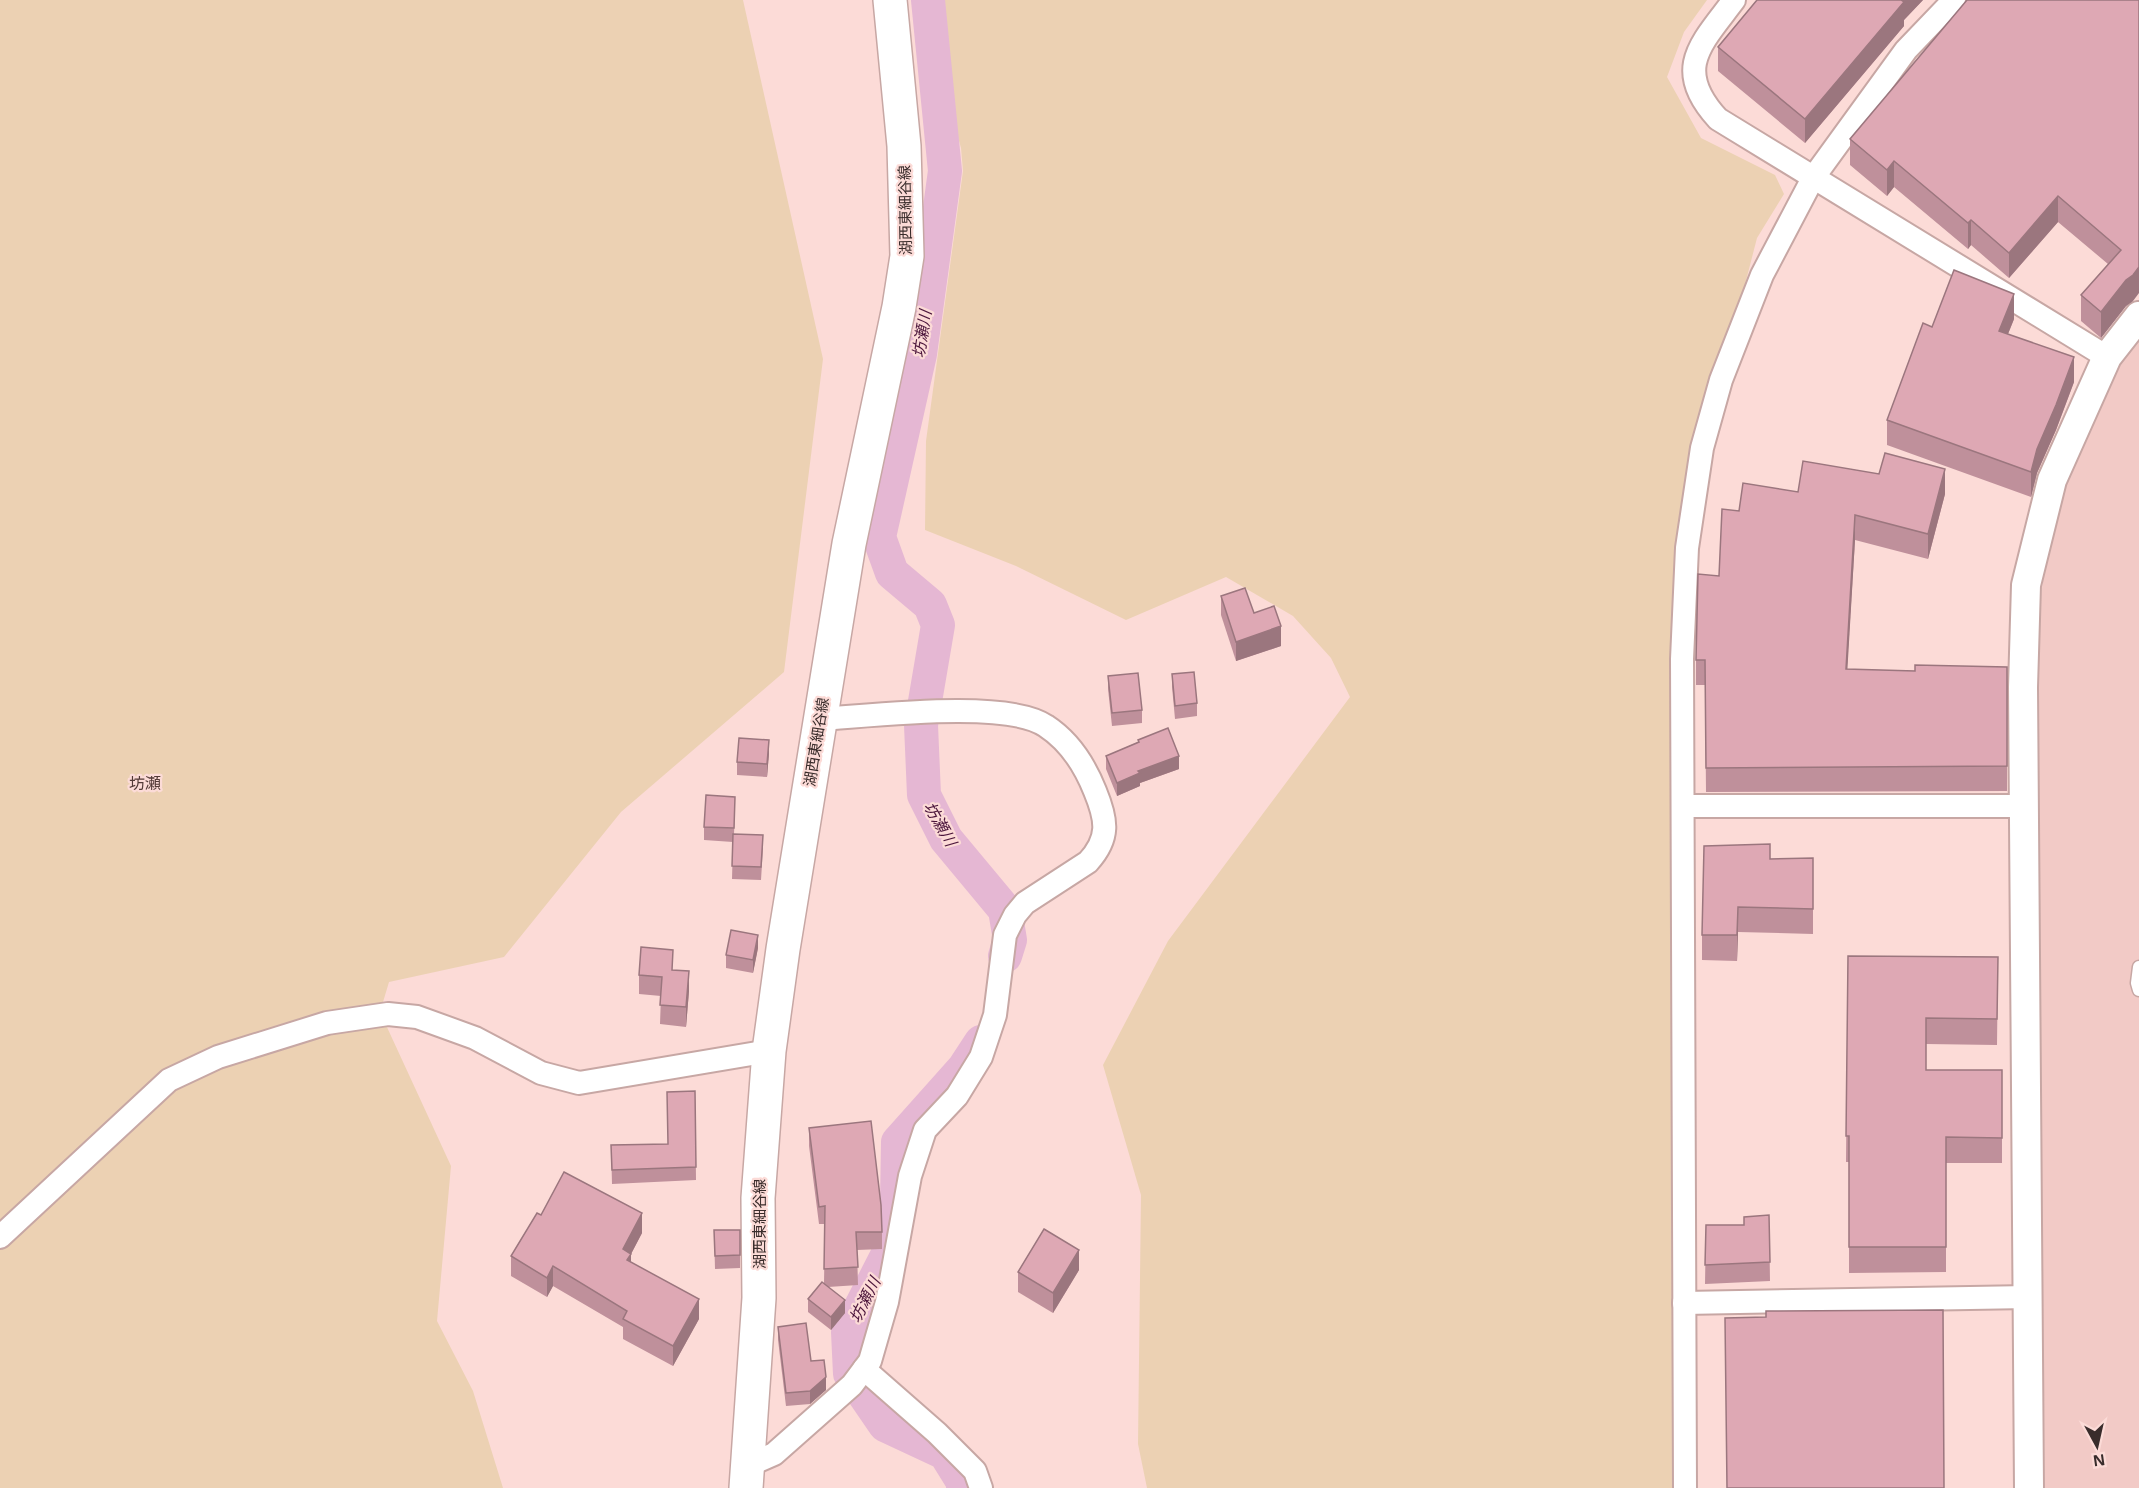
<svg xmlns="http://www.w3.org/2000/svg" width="2139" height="1488" font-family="Arial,'Noto Sans JP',sans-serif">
	<rect width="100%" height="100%" fill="#fcdbd7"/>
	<!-- built -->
	<polygon fill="#f2cac6" points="2139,335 2139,1488 2045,1488 2036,629 2047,554 2063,479 2095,406 2129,347"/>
	<!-- green -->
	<g fill="#ecd1b3">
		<polygon points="0,0 743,0 823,359 784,672 621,812 504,957 389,982 380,1012 451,1166 437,1321 473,1391 503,1488 0,1488"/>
		<polygon points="940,0 1707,0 1684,32 1667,77 1701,138 1775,175 1784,194 1757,238 1716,397 1691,523 1685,1488 1147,1488 1138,1444 1141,1195 1103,1065 1168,941 1350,697 1331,658 1293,616 1226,577 1126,620 1016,566 925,530 926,441 963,171 961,148 946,93 946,51"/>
	</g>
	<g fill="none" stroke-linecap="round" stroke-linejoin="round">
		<!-- river -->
		<g stroke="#e5b7d3" stroke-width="34">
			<polyline points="928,0 945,171 920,354 879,537 892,573 930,605 938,625 921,725 924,795 946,839 1005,910 1010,940 1005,956"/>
			<polyline points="963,1488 963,1482 945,1453 885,1425 850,1374 848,1332 893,1244 897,1202 898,1142 964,1068 981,1042"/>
		</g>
		<!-- service casing -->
		<g stroke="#c7a7a4" stroke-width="15">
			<polyline id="service" points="2139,967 2137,983 2139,990"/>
		</g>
		<!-- minor casing -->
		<g stroke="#c7a7a4" stroke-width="26">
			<g id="minor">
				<path d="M1734,0c-33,44 -62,69 -16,119l389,238"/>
				<polyline points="1683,806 2024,806"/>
				<polyline points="0,1237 169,1080 218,1057 327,1023 388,1014 417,1017 475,1038 541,1073 579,1083 769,1051"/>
				<polyline points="1684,1303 2029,1297"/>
				<polyline points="864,1369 937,1433 975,1471 981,1488"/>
				<path d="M747,1466l27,-12 78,-69 18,-24 17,-59 23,-126 15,-46 32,-34 24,-39 14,-42 10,-80 10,-20 10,-12 63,-41c22,-24 19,-42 7,-71 -10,-25 -26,-50 -49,-65 -39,-27 -176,-10 -226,-7"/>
				<polyline points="1685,1488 1682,659 1687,548 1702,448 1721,380 1762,275 1813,178 1906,50 1954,0"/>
			</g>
		</g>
		<!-- tertiary casing -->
		<g stroke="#c7a7a4" stroke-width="32">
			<polyline id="tertiary" points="2029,1488 2023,687 2026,585 2052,480 2107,357 2139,316"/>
		</g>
		<!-- secondary casing -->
		<g stroke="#c7a7a4" stroke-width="36">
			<polyline id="secondary" points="746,1488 759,1298 758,1198 769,1051 783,949 849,544 899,307 907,256 904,146 890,0"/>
		</g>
		<!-- service -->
		<use href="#service" stroke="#fff" stroke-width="12"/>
		<!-- minor -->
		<use href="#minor" stroke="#fff" stroke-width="22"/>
		<!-- tertiary -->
		<use href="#tertiary" stroke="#fff" stroke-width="28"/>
		<!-- secondary -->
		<use href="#secondary" stroke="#fff" stroke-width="33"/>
	</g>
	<!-- wall -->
	<g fill="#bf909b">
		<polygon points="1757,0 1923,0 1904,20 1904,26 1805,143 1718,71 1718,47"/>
		<polygon points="2139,0 2133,301 2126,306 2101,338 2081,321 2081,295 2108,264 2058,222 2009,278 1971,245 1968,249 1894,187 1887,196 1850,165 1850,139"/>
		<polygon points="2014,319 2008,334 2074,382 2056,430 2037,473 2031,497 1887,445 1887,420 1932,327"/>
		<polygon points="1798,492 1945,494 1928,559 1855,540 1847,669 1915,671 2007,667 2007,791 1706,792 1705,685 1696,685 1696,660 1719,576 1739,511"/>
		<polygon points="1221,596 1254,613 1281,646 1236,661 1221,615"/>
		<polygon points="1172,674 1197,703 1197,716 1175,719 1172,687"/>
		<polygon points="1108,676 1142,710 1142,723 1112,726 1108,689"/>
		<polygon points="1138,740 1179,769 1140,783 1140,786 1117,796 1106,769 1106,756 1138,742"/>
		<polygon points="769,753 767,777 737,775 737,762"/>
		<polygon points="735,810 734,834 763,848 761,880 732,879 733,842 704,840 704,827"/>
		<polygon points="1813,858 1813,934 1738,932 1737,961 1702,960 1702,935 1770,859"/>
		<polygon points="758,948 753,973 726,968 726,955"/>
		<polygon points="1848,956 1998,957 1997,1045 1926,1044 1926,1070 2002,1070 2002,1163 1946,1163 1946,1272 1849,1273 1849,1162 1846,1162"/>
		<polygon points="673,970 689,991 686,1027 660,1024 661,996 639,994 639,975"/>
		<polygon points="695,1091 696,1180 612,1184 611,1145 668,1144"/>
		<polygon points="809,1128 882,1232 882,1249 857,1250 858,1285 828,1287 845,1313 831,1330 808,1312 808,1299 824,1283 825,1224 819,1224 809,1146"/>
		<polygon points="541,1215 642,1233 631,1254 631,1263 699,1319 673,1366 623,1339 623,1327 553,1286 547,1297 511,1276 511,1256"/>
		<polygon points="1769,1215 1770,1281 1705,1284 1706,1225 1744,1225"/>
		<polygon points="714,1230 740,1230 740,1268 715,1269"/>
		<polygon points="1079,1270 1053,1313 1018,1292 1018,1272"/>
		<polygon points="778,1327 811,1361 826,1390 810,1404 786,1406 778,1340"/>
	</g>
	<!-- shaded-wall -->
	<g fill="#9b767e">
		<polygon points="1901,0 1923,0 1904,20 1904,26 1805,143 1805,119"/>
		<polygon points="1894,161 1894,187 1887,196 1887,170"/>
		<polygon points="2058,196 2058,222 2009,278 2009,253"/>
		<polygon points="1971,220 1971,245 1968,249 1968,223"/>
		<polygon points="2139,267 2139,293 2133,301 2126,306 2101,338 2101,312 2126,280"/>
		<polygon points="2014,294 2014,319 1999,356 1999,331"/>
		<polygon points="2074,357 2074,382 2056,430 2037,473 2031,497 2031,472 2037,449"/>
		<polygon points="1945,469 1945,494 1928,559 1928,534"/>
		<polygon points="1855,515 1855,540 1846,693 1846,669"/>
		<polygon points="1281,626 1281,646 1236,661 1236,642"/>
		<polygon points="769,740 769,753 767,777 767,764"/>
		<polygon points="1179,756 1179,769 1140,783 1140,786 1117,796 1117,783 1138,771"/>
		<polygon points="1738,907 1738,932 1737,961 1737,935"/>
		<polygon points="758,935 758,948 753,973 753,960"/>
		<polygon points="689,971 689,991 686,1027 686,1007"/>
		<polygon points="642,1213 642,1233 631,1254 631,1273 623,1249"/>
		<polygon points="1079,1250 1079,1270 1053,1313 1053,1293"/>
		<polygon points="553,1266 553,1286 547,1297 547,1278"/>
		<polygon points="699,1299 699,1319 673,1366 673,1346"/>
		<polygon points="845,1300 845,1313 831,1330 831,1317"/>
		<polygon points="826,1377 826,1390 810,1404 810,1391"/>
	</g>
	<!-- building -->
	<g fill="#dea8b4" stroke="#9b767e" stroke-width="1.5">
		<polygon points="1757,0 1901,0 1904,2 1805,119 1718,47"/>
		<polygon points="1967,0 2139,0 2139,267 2133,275 2126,280 2101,312 2081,295 2121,250 2058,196 2009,253 1971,220 1968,223 1894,161 1887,170 1850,139"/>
		<polygon points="1954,270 2014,294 1999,331 2074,357 2056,405 2037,449 2031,472 1887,420 1923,323 1932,327"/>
		<polygon points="1885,453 1945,469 1928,534 1855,515 1846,669 1915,671 1915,665 2007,667 2007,766 1706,768 1705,660 1696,660 1698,574 1719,576 1722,509 1739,511 1743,483 1798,492 1803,461 1879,474"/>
		<polygon points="1245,588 1254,613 1274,606 1281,626 1236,642 1221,596"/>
		<polygon points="1194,672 1197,703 1175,706 1172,674"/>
		<polygon points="1138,673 1142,710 1112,713 1108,676"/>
		<polygon points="1168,728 1179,756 1138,771 1140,773 1117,783 1106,756 1139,742 1138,740"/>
		<polygon points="739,738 769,740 767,764 737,762"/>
		<polygon points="706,795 735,797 734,828 704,827"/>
		<polygon points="733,834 763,835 761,867 732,866"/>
		<polygon points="1770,844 1770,859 1813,858 1813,909 1738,907 1737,935 1702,935 1704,846"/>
		<polygon points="731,930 758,935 753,960 726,955"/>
		<polygon points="641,947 673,950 672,970 689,971 686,1007 660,1005 662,977 639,975"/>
		<polygon points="1848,956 1998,957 1997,1019 1926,1018 1926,1070 2002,1070 2002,1138 1946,1137 1946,1247 1849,1247 1849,1136 1846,1136"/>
		<polygon points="695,1091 696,1167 612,1170 611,1145 668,1144 667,1092"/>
		<polygon points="871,1121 881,1205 882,1232 856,1232 858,1267 824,1269 825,1206 819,1207 809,1128"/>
		<polygon points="564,1172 642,1213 623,1249 631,1254 627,1260 699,1299 673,1346 623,1319 627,1311 553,1266 547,1278 511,1256 537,1213 541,1215"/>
		<polygon points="1769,1215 1770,1262 1705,1265 1706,1225 1744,1225 1744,1217"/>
		<polygon points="1044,1229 1079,1250 1053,1293 1018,1272"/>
		<polygon points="714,1230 740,1230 740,1255 715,1256"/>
		<polygon points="822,1282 845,1300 831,1317 808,1299"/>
		<polygon points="1943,1310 1944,1488 1727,1488 1725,1318 1766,1317 1766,1311"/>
		<polygon points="806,1323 811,1361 824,1360 826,1377 810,1391 786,1393 778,1327"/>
	</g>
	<g text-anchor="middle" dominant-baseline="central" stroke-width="4.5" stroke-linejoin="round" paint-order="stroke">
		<!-- street labels -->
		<g font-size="15" fill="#392c2b" stroke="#fcdbd7">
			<text transform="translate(905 210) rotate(-91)">湖西東細谷線</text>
			<text transform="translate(816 742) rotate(-81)">湖西東細谷線</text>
			<text transform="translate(759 1224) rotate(-90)">湖西東細谷線</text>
		</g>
		<!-- water labels -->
		<g font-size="16" font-style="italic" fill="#4b153b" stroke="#fcdbd7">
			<text transform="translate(922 334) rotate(-81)">坊瀬川</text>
			<text transform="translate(940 824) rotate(60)">坊瀬川</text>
			<text transform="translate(865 1300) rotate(-63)">坊瀬川</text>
		</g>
		<!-- neighbourhood labels -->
		<g font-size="16" fill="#533a37" stroke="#fcdbd7">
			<text x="145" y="783">坊瀬</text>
		</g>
	</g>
	<!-- north arrow -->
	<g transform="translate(2097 1446) rotate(172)" stroke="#fcdbd7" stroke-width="4.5" paint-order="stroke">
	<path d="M0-4.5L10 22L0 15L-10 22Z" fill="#392c2b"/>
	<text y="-9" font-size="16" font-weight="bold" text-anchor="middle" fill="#392c2b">N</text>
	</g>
</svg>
